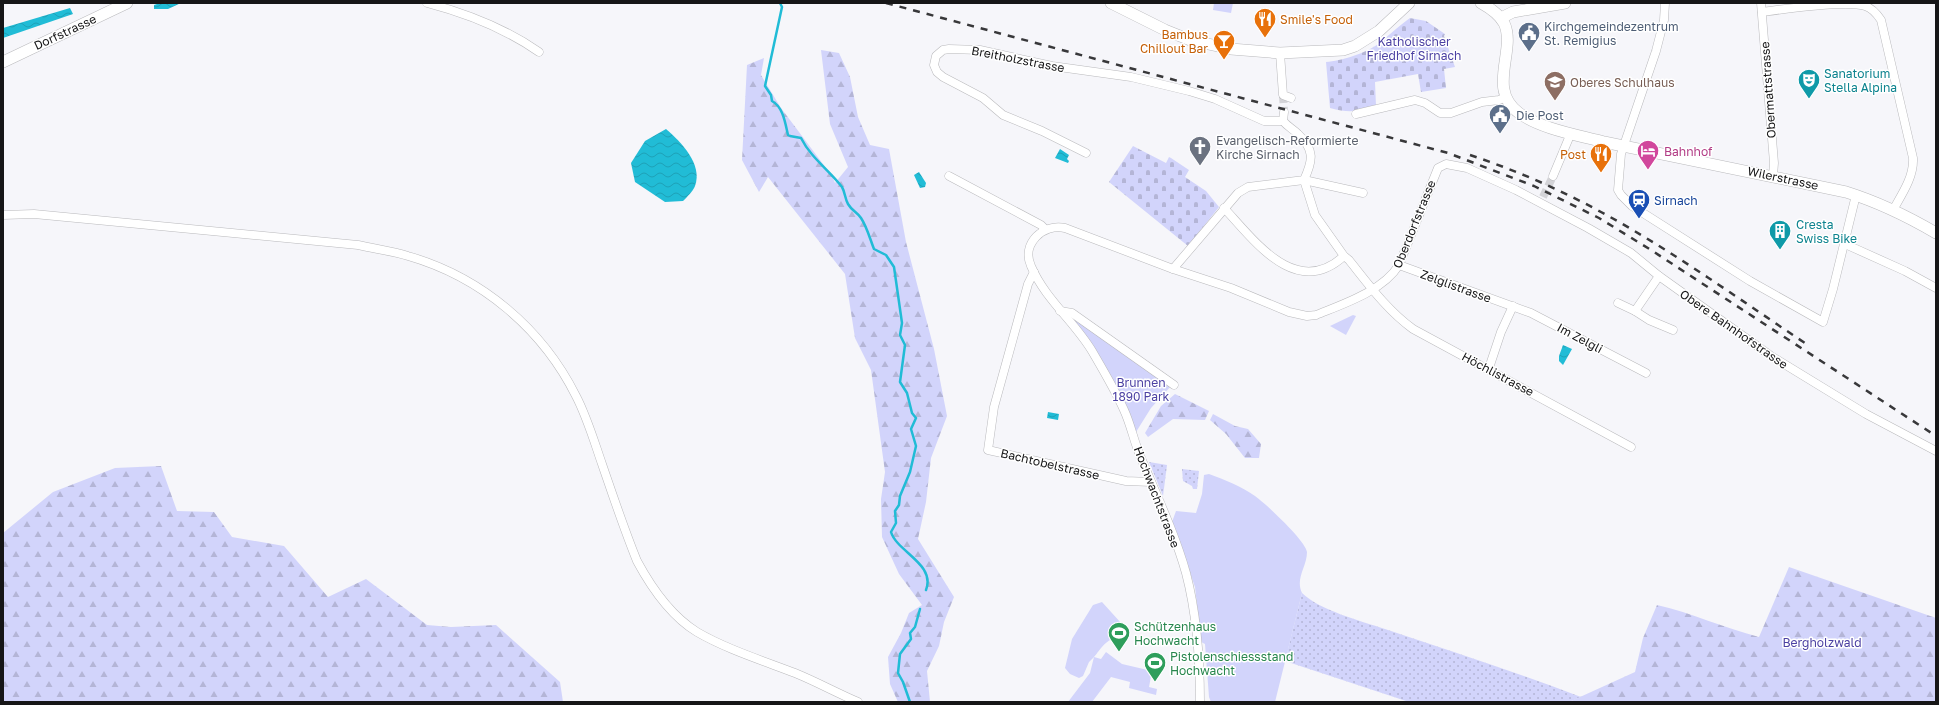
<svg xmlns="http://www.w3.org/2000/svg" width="1939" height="705" font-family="'Golos Text',sans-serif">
	<defs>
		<pattern id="grass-dots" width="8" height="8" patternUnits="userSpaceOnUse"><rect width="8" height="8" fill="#d2d4fb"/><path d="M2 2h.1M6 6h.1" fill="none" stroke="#b4b5d6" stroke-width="1.8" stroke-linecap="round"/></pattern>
		<pattern id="forest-firs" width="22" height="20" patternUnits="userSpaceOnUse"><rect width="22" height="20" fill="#d2d4fb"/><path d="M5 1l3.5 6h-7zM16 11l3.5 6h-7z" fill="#b4b5d6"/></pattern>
		<pattern id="cemetery-stones" width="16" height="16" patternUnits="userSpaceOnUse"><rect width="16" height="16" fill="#d2d4fb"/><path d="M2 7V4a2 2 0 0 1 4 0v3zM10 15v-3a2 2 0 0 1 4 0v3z" fill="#b4b5d6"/></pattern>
		<pattern id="water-waves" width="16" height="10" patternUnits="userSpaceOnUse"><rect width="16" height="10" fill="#21bcd6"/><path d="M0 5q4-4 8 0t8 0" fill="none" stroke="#1da1b7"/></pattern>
	</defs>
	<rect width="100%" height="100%" fill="#f6f6fa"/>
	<!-- grass -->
	<g fill="url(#grass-dots)">
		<polygon points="1149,462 1167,465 1163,496"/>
		<polygon points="1182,469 1199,471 1197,489 1193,489 1192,486 1183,481"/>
		<path d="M1302,593c17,17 59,28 83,36 65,22 131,43 196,68l-12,5h-160l-124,-41z"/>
	</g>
	<!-- forest -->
	<g fill="url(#forest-firs)">
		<polygon points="821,50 839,53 850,77 858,117 870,145 889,149 906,242 934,349 947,416 931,458 926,502 918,539 954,597 944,622 939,646 927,671 930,702 898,702 890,684 888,657 901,633 909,613 922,605 899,574 882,537 881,499 885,472 871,370 855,338 845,274 768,177 759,192 742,160 747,65 764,58 761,75 781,108 832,176 835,183 848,167 830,124"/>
		<polygon points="1175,394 1209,411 1205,420 1173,419 1148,437 1145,433 1161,406"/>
		<polygon points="1213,414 1235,426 1248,429 1261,444 1259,458 1245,458 1226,434 1210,420"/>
		<polygon points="161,466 177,511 214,512 232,537 284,546 328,597 366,579 427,625 451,627 496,625 560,682 563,702 3,702 3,533 53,492 115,468"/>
		<path d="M1789,567l147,51v84h-367l66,-30 8,-34 14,-33c35,8 67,23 102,32z"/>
	</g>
	<!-- cemetery -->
	<g fill="url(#cemetery-stones)">
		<path d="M1410,18l16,3 19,13 -1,2 11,31 -11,2 2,19 -25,4 -3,-18 -43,8 1,24c-19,6 -27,7 -46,2l-4,-46c15,-1 40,-9 52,-18 11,-9 20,-17 32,-26z"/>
		<polygon points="1133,146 1166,163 1169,157 1171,158 1189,170 1185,177 1206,191 1219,207 1188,246 1109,182"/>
	</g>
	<!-- park -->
	<g fill="#d2d4fb">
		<polygon points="1214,3 1233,3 1231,13 1213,10"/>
		<polygon points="1353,315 1356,316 1346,335 1330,326"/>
		<path d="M1075,317l96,69 -20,22 -15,24c-13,-42 -38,-78 -63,-113z"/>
		<path d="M1209,474c16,6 32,12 46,22 10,7 51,45 52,56 0,15 -12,26 -5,41l-27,109h-64l-2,-5 -4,-53 -4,-2 -6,-55 -23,-65 4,-11 20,2 6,-19 2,-19z"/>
		<path d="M1102,602l19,21 4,8 -6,7c-13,0 -18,11 -25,19l7,2 5,-7 16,12 30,7 -3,16 8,2 -1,6 -27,-7 1,-6 -19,-5 -19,25h-24l22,-29 4,-16 -5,5 -6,14 -4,2 -9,-4 -5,-6 7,-29 21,-34z"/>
	</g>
	<!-- water -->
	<g fill="url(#water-waves)">
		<polygon points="160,3 181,3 168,9 154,9 154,5"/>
		<polygon points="70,8 73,14 3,38 3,28"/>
		<path d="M666,129c15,13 37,35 29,57 -2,5 -8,11 -12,15l-18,1 -30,-20 -4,-19 14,-22z"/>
		<polygon points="1060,149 1069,155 1067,159 1069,161 1068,163 1055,158"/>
		<polygon points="919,172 926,183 925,187 920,188 914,175"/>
		<polygon points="1563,345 1572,349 1563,365 1559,361 1559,356"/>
		<polygon points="1048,412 1059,414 1058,420 1047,418"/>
	</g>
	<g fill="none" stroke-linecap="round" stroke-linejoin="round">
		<!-- stream -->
		<g stroke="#21bcd6" stroke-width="2.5">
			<path d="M780,3l2,4 -17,79 6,9 1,6c11,6 13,21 16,34l2,1 11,2c10,20 28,32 41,49 3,5 3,12 6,17 4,7 9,8 13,14 6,9 9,21 13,31l12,6 8,12 8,56 -2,12 5,10 -5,37 7,11 5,20 4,5 -5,11 5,17 -6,26 -10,24 -1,9 -4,6 1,12 -5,9c6,20 45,32 35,58"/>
			<polyline points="910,702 903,682 898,673 900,654 911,639 910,633 915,627 920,609"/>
		</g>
		<!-- street-tunnel -->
		<g stroke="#d4d4d8" stroke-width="8" stroke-dasharray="8 4" stroke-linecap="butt">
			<polyline points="1283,95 1284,112"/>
			<polyline points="1543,197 1553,176"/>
		</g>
		<!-- street casing -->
		<g stroke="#b9b9bc" stroke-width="9">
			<g id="street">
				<path d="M427,3c38,10 79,26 112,49"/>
				<polyline points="1665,3 1664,20 1656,51 1621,154 1618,190 1621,195 1632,206 1750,281 1823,322 1833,289 1856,195"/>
				<polyline points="1761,3 1774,163 1773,176"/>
				<path d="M1762,12c22,-3 84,-12 103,-6 7,2 12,8 16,14l32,138c1,19 -11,36 -20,52"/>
				<polyline points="1280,53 1283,95 1291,98"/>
				<polyline points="1356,114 1415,100 1425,103 1440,113 1451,113 1482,102 1499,100 1507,97"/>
				<polyline points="1086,153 1042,131 1003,115 983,98 943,77 937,72 934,65 936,56 943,50 949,49 980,50 1052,66 1131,77 1189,91 1215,99 1264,121 1283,121"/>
				<polyline points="949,176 1041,225 1045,229"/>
				<polyline points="1553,176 1571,133"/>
				<path d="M1304,180l11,35 29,41 5,4c20,25 38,50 64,69l218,118"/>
				<polyline points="1304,180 1363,193"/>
				<path d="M1224,208c30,32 72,92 120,48"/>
				<path d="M3,215l31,-1 324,31c17,4 34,6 50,11 73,21 134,72 168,140 11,21 18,45 26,68 11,32 22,65 35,97 14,26 34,55 60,71 29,17 67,29 98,41 22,9 42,20 63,29"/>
				<polyline points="1845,244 1905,271 1936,288"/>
				<polyline points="1399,265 1531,313 1646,373"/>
				<path d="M1173,269l65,-76 10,-6 56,-7c9,-20 11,-30 -6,-46 -5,-5 -10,-7 -15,-13l1,-9"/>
				<polyline points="1034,272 1028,284 994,407 988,450 1126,481 1151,482"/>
				<polyline points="1659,276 1635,311 1649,320 1673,330"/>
				<polyline points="1618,303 1635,311"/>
				<polyline points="1060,311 1072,313 1174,385"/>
				<polyline points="1489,368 1501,332 1513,306"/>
				<path d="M1200,702c0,-43 -3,-87 -14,-129 -11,-39 -29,-77 -45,-115 -7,-16 -10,-33 -17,-48 -9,-20 -21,-40 -32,-59 -18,-30 -47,-52 -61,-85 -10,-22 12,-43 34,-38l108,41 58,19 58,24 18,4 9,-1c27,-11 67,-24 83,-50l39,-97 8,-4 21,4 49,22 72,38 43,25 28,23 112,80 95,58 70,37"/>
			</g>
		</g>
		<!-- secondary casing -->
		<g stroke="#b9b9bc" stroke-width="12">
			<g id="secondary">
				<polyline points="1111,3 1165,30 1190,40 1231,49 1280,53 1343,50 1355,46 1379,31 1409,3"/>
				<path d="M1481,3c9,5 18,11 23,20 13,27 -18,66 15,90 22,16 59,22 85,29l242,50c32,10 61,24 90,41"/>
				<polyline points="1501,18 1513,12 1565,3"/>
				<polyline points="3,62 127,3"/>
			</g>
		</g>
		<!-- street -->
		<use href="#street" stroke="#fff" stroke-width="8"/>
		<!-- secondary -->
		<use href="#secondary" stroke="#fff" stroke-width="11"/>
		<!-- rail -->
		<g stroke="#38383a" stroke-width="2.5" stroke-dasharray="7 7" stroke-linecap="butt">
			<polyline points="886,3 1448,153 1534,186 1599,218 1651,250 1936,436"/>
			<path d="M1470,155c45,15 89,34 131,57 72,39 139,88 207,133"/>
		</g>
	</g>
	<!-- icons -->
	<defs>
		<g id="restaurant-pin" transform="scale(1.15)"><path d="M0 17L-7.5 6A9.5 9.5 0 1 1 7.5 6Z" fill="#e8710a" stroke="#fff"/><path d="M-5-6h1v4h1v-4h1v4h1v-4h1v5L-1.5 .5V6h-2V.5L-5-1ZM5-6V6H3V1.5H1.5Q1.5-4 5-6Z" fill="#fff"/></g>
		<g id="civic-pin" transform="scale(1.15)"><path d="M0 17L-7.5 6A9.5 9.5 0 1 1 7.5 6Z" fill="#5c6f8a" stroke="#fff"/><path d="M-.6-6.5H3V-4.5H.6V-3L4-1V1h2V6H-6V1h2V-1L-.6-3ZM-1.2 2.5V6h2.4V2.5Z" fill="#fff"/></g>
		<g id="bar-pin" transform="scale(1.15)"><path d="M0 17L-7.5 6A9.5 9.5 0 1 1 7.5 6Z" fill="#e8710a" stroke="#fff"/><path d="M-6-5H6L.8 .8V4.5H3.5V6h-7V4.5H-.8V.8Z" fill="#fff"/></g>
		<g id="theatre-pin" transform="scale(1.15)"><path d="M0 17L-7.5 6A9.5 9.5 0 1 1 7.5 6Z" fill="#0f9aa8" stroke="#fff"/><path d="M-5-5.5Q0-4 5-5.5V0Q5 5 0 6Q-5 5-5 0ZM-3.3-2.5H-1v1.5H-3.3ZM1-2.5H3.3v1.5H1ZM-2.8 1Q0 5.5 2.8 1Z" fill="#fff"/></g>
		<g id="school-pin" transform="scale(1.15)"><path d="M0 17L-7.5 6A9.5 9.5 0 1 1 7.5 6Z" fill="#8d6e63" stroke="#fff"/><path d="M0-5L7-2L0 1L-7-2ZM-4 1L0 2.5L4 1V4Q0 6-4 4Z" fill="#fff"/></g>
		<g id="church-pin" transform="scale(1.15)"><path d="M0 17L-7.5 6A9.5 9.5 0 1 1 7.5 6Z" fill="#6b7280" stroke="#fff"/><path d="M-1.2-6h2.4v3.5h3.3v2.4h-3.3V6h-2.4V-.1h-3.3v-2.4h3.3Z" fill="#fff"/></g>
		<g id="hotel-pin" transform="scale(1.15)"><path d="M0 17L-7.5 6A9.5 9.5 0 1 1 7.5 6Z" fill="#d1479c" stroke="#fff"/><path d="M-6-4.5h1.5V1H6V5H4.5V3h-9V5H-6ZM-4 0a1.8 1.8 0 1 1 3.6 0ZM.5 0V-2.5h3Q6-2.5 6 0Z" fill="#fff"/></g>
		<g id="station-pin" transform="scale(1.15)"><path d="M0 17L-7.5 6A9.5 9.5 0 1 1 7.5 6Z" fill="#1a4fb4" stroke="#fff"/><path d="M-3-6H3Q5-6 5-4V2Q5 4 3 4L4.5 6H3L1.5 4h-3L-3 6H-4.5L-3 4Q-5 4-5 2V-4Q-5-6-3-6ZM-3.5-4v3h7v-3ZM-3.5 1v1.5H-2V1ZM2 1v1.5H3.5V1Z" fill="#fff"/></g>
		<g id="building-pin" transform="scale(1.15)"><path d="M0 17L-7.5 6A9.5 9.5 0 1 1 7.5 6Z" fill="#0f9aa8" stroke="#fff"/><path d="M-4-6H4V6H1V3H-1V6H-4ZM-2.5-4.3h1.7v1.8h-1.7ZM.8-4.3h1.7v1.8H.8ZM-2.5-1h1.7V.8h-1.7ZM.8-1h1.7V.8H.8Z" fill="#fff"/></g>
		<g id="stadium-pin" transform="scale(1.15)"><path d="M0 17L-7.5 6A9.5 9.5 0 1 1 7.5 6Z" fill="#2e9e5b" stroke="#fff"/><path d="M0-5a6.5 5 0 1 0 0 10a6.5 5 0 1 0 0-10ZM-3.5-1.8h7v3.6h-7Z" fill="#fff"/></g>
	</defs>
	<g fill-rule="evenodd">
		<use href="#restaurant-pin" x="1265" y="19"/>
		<use href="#civic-pin" x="1529" y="33"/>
		<use href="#bar-pin" x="1224" y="41"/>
		<use href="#theatre-pin" x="1809" y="80"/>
		<use href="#school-pin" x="1555" y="82"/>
		<use href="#civic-pin" x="1500" y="115"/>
		<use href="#church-pin" x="1200" y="147"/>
		<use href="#hotel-pin" x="1648" y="151"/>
		<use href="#restaurant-pin" x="1601" y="154"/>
		<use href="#station-pin" x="1639" y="200"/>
		<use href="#building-pin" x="1780" y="231"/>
		<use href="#stadium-pin" x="1119" y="633"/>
		<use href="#stadium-pin" x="1155" y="663"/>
	</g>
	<g text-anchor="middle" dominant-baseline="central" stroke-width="3" stroke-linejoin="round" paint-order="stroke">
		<!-- food labels -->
		<g font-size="12" fill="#c56008" stroke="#fff" text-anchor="end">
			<text x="1280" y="19" text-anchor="start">Smile's Food</text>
			<text x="1208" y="34">Bambus<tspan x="1208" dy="14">Chillout Bar</tspan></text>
			<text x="1586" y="154">Post</text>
		</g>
		<!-- service labels -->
		<g font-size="12" fill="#4e5e75" stroke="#fff" text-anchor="start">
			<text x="1544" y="26">Kirchgemeindezentrum<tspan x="1544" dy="14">St. Remigius</tspan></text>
			<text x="1516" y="115">Die Post</text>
		</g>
		<!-- street labels -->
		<g font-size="12" fill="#161617" stroke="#fff">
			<text transform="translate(65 32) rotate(-25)">Dorfstrasse</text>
			<text transform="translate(1018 59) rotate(11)">Breitholzstrasse</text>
			<text transform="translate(1768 90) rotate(-94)">Obermattstrasse</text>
			<text transform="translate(1783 178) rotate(12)">Wilerstrasse</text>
			<text transform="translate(1414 224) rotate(-68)">Oberdorfstrasse</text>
			<text transform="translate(1456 286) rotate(20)">Zelglistrasse</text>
			<text transform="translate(1734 329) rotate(35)">Obere Bahnhofstrasse</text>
			<text transform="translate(1580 338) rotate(28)">Im Zelgli</text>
			<text transform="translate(1498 374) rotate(28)">Höchlistrasse</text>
			<text transform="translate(1050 464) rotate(13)">Bachtobelstrasse</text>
			<text transform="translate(1157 497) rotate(69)">Hochwachtstrasse</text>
		</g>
		<!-- park labels -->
		<g font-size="12" fill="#4c41a3" stroke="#fff">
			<text x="1414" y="41">Katholischer<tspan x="1414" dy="14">Friedhof Sirnach</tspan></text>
			<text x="1141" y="382">Brunnen<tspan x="1141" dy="14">1890 Park</tspan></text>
			<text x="1822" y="642">Bergholzwald</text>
		</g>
		<!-- culture labels -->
		<g font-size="12" fill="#0d838f" stroke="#fff" text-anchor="start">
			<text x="1824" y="73">Sanatorium<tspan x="1824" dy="14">Stella Alpina</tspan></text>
			<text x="1796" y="224">Cresta<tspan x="1796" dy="14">Swiss Bike</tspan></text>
		</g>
		<!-- education labels -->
		<g font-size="12" fill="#785e54" stroke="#fff" text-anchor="start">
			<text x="1570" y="82">Oberes Schulhaus</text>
		</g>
		<!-- worship labels -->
		<g font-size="12" fill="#5b616d" stroke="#fff" text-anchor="start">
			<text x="1216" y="140">Evangelisch-Reformierte<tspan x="1216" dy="14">Kirche Sirnach</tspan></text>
		</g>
		<!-- hotel labels -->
		<g font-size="12" fill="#b23c85" stroke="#fff" text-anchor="start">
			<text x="1664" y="151">Bahnhof</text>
		</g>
		<!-- transit labels -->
		<g font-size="12" fill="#164399" stroke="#fff" text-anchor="start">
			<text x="1654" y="200">Sirnach</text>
		</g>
		<!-- leisure labels -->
		<g font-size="12" fill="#27864d" stroke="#fff" text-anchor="start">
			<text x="1134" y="626">Schützenhaus<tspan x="1134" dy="14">Hochwacht</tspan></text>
			<text x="1170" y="656">Pistolenschiessstand<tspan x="1170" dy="14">Hochwacht</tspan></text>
		</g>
	</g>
	<!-- border -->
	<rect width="1939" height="705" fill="none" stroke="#161617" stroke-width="8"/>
</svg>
